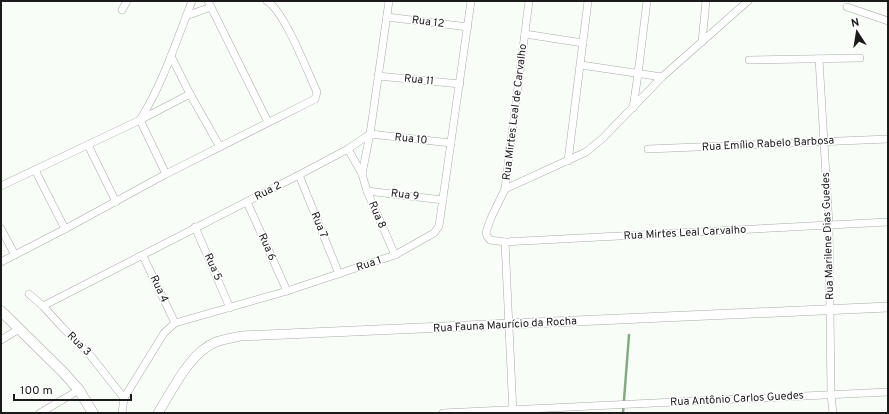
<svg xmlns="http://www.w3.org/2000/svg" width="889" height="414" font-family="Overpass,sans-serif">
	<rect width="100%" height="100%" fill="#f9fdf8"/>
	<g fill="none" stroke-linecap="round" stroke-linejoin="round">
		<!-- stream -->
		<polyline stroke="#83aa82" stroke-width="2.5" points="623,413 629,335"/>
		<!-- minor casing -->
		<g stroke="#a7aba7" stroke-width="8">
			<g id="minor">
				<polyline points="208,1 268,122"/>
				<polyline points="529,1 505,189 491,218 486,232 487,236 490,240 505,242 888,222"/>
				<polyline points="847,7 888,21"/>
				<polyline points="122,10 127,1"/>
				<polyline points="186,16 211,7"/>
				<polyline points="387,17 468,27"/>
				<polyline points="525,34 583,43"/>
				<polyline points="702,42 706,1"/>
				<polyline points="171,56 190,94 220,147"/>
				<polyline points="819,59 829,225 831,395 833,413"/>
				<polyline points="749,60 860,58"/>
				<polyline points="581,65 662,77"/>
				<polyline points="378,76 460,84"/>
				<polyline points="633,108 638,74 647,1"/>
				<polyline points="88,145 116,202"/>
				<polyline points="348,149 362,174 367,191 395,255"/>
				<polyline points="648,149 888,139"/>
				<polyline points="568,161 588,1"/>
				<polyline points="35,170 65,229"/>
				<polyline points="166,174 140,120 190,94"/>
				<polyline points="362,174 370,134 451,143"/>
				<polyline points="299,175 339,274"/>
				<path d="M1,186l139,-66c23,-37 36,-78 52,-119"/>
				<polyline points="505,189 586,152 603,138 662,77 748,1"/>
				<polyline points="367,191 443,200"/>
				<polyline points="247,202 287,291"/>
				<polyline points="195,227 230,308"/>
				<polyline points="1,229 15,255"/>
				<polyline points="505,242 513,413"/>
				<polyline points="143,256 175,323"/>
				<path d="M1,262l64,-33 101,-55 149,-75 2,-7c-10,-21 -32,-80 -50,-91"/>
				<polyline points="29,294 43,306 62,327 90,355 124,398"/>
				<polyline points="43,306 299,175 348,149 370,134 389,1"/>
				<polyline points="1,340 19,329"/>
				<polyline points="40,413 79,390"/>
				<polyline points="122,413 124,398 164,333 175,323 287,291 395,255 434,233 439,226 471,1"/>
				<polyline points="443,413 888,392"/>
			</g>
		</g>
		<!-- tertiary casing -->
		<g stroke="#a7aba7" stroke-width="10">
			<path id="tertiary" d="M158,413c14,-22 32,-61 58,-71 8,-3 17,-4 25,-6l647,-29"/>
		</g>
		<!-- secondary casing -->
		<g stroke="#a7aba7" stroke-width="11">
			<polyline id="secondary" points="1,311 63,372 79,390 93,413"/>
		</g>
		<!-- minor -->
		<use href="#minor" stroke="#fff" stroke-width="7"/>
		<!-- tertiary -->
		<use href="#tertiary" stroke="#fff" stroke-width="9"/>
		<!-- secondary -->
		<use href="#secondary" stroke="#fff" stroke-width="10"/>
	</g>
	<g text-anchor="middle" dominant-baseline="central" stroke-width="3" stroke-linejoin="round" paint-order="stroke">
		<!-- street labels -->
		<g font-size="11" fill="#1a1b1a" stroke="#fff">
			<text transform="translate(428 22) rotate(7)">Rua 12</text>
			<text transform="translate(419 80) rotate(6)">Rua 11</text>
			<text transform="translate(515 112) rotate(-83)">Rua Mirtes Leal de Carvalho</text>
			<text transform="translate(411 139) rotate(6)">Rua 10</text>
			<text transform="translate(768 144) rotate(-3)">Rua Emílio Rabelo Barbosa</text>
			<text transform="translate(268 191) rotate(-27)">Rua 2</text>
			<text transform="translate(405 195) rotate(7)">Rua 9</text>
			<text transform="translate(377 215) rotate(67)">Rua 8</text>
			<text transform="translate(319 225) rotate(68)">Rua 7</text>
			<text transform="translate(685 233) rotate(-3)">Rua Mirtes Leal Carvalho</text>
			<text transform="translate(828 236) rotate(-92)">Rua Marilene Dias Guedes</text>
			<text transform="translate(267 247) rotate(66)">Rua 6</text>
			<text transform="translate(369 264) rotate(-19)">Rua 1</text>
			<text transform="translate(213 267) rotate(66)">Rua 5</text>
			<text transform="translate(159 289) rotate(65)">Rua 4</text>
			<text transform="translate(505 325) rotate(-3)">Rua Fauna Maurício da Rocha</text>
			<text transform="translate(79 344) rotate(45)">Rua 3</text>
			<text transform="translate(737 399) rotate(-3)">Rua Antônio Carlos Guedes</text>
		</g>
	</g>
	<!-- border -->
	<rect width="889" height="414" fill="none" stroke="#1a1b1a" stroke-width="4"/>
	<!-- north arrow -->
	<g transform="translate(857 32) rotate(348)" stroke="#ffffff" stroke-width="3" paint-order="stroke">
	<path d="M0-3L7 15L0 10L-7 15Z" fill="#1a1b1a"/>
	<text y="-6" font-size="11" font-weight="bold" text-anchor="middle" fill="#1a1b1a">N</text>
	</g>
	<!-- scale -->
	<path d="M14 394v6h117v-6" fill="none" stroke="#1a1b1a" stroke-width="2"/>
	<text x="20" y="394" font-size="12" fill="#1a1b1a" stroke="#ffffff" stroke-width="3" paint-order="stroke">100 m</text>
</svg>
